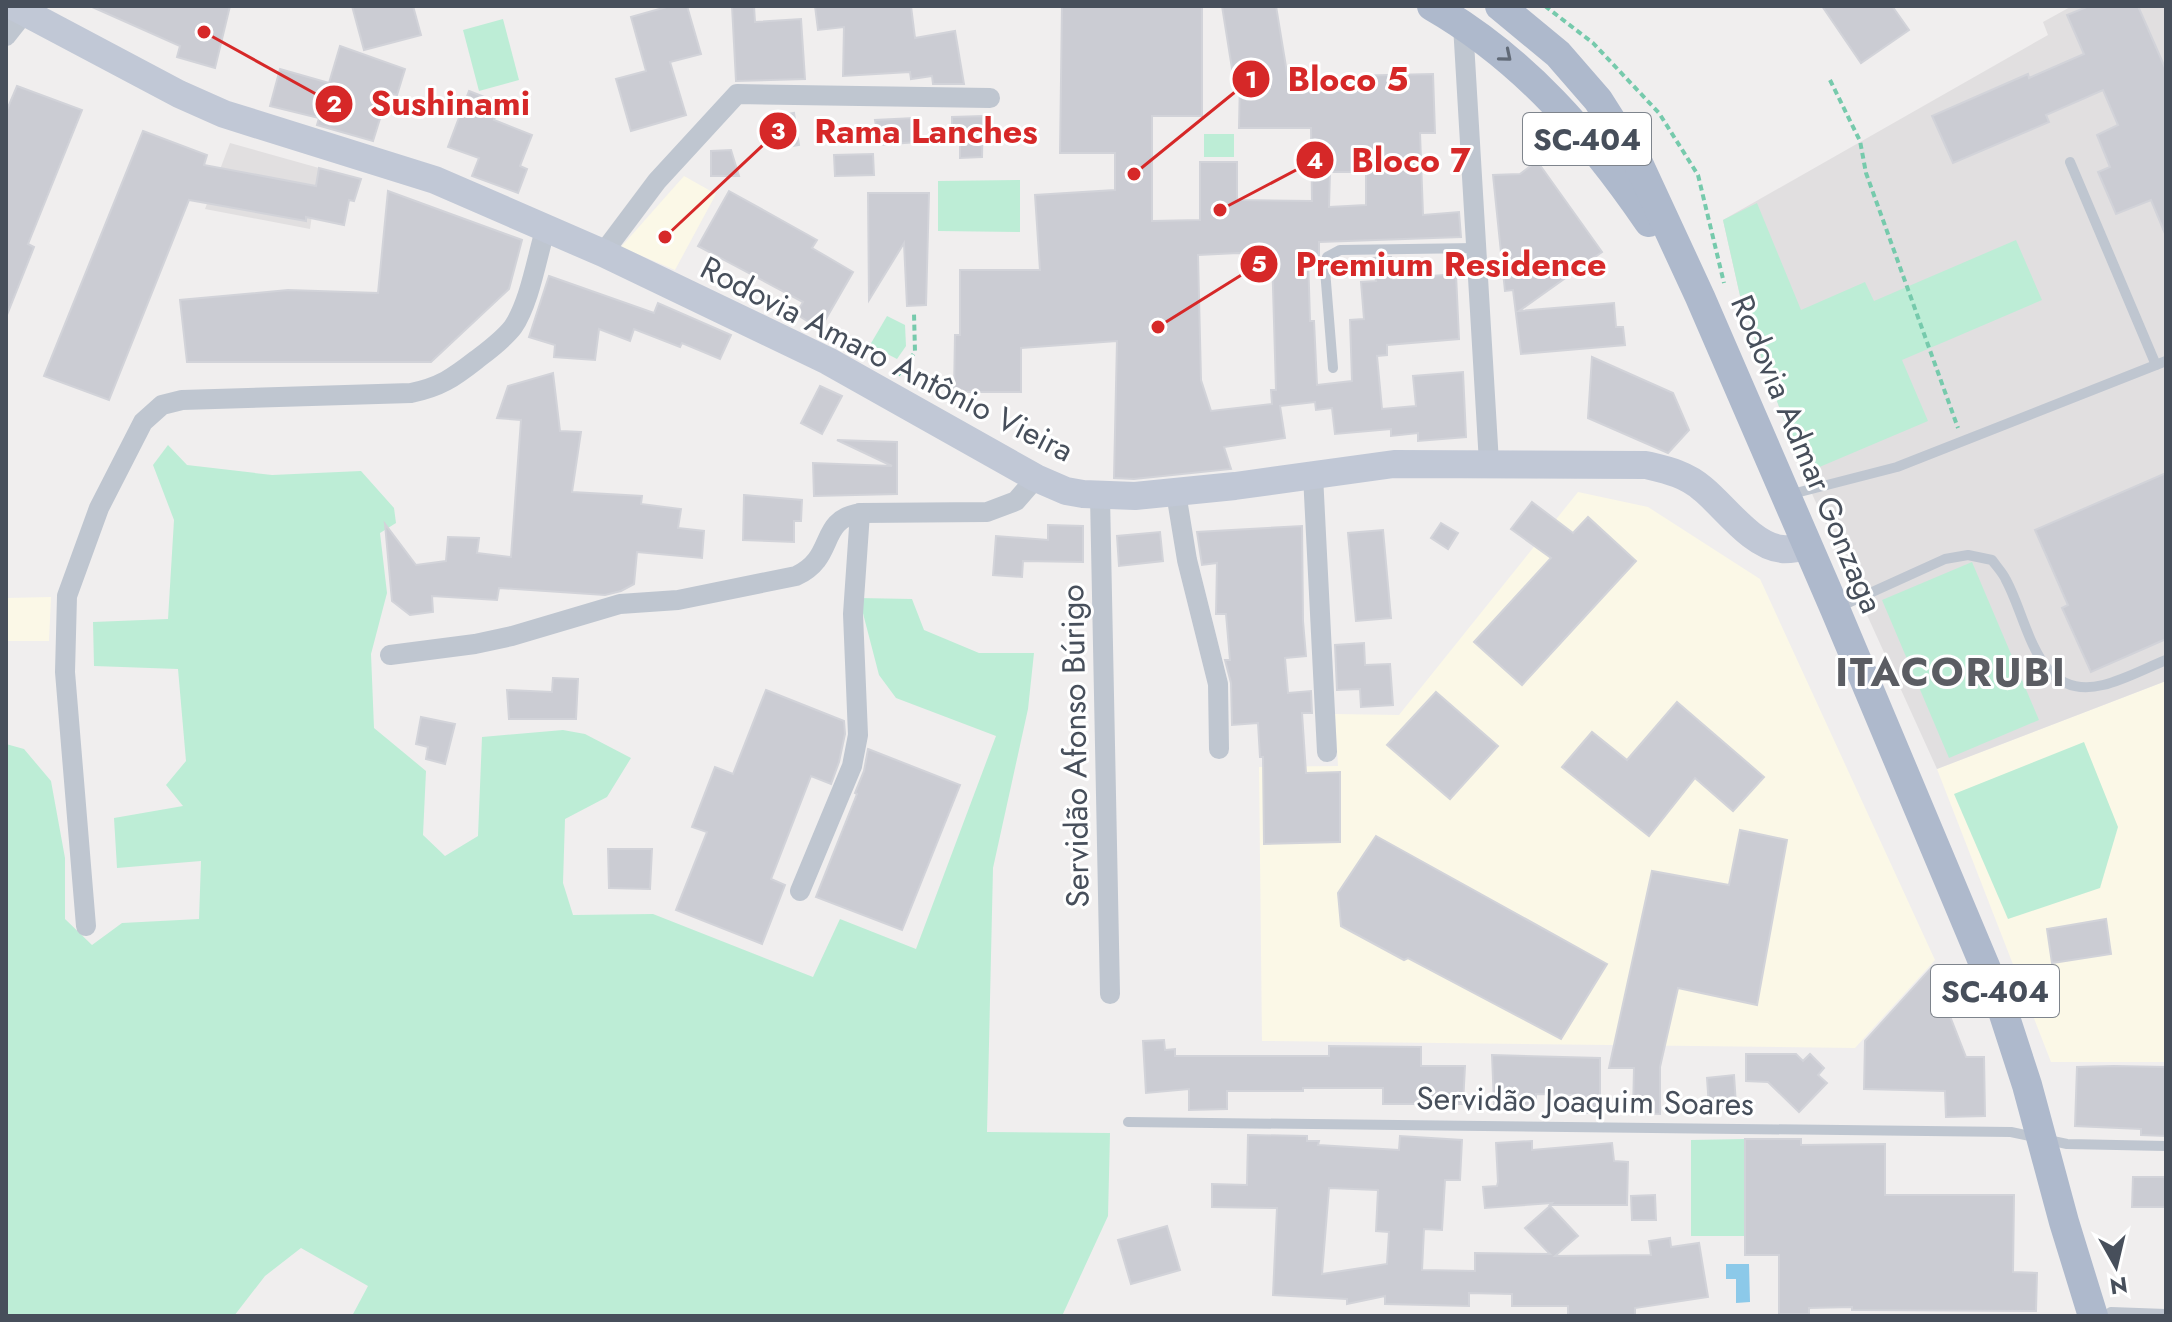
<svg xmlns="http://www.w3.org/2000/svg" width="2172" height="1322" font-family="Jost,sans-serif">
	<rect width="100%" height="100%" fill="#f0eeee"/>
	<!-- commercial -->
	<g fill="#fbf8e7">
		<polygon points="684,176 716,194 675,270 621,247"/>
		<polygon points="1578,492 1648,507 1760,579 1935,960 1855,1048 1262,1041 1259,767 1338,766 1335,714 1399,715"/>
		<polygon points="51,597 49,641 6,641 6,598"/>
		<polygon points="2166,681 2166,1062 2051,1062 1937,769"/>
	</g>
	<!-- education -->
	<g fill="#e1dfe0">
		<polygon points="2072,6 2166,6 2166,681 1937,769 1803,474 1741,300 1723,220 2048,35 2043,22"/>
		<polygon points="230,143 319,168 310,229 205,209"/>
	</g>
	<!-- green -->
	<g fill="#bdedd6">
		<polygon points="503,19 519,80 479,91 463,30"/>
		<rect x="1204" y="134" width="30" height="23"/>
		<polygon points="1020,180 1020,232 938,231 938,181"/>
		<polygon points="1757,203 1801,310 1865,282 1874,301 2016,240 2042,300 1902,360 1928,421 1803,474 1741,300 1723,220"/>
		<polygon points="887,316 905,325 906,346 897,359 870,345"/>
		<polygon points="168,445 187,465 272,475 361,471 394,508 396,523 380,533 387,593 371,654 374,728 426,771 423,835 445,856 478,836 482,737 563,730 585,734 631,758 607,797 565,819 563,883 573,915 653,914 813,977 840,919 916,949 996,736 896,698 879,675 859,598 912,599 924,630 979,653 1034,653 1028,709 993,868 987,1132 1110,1133 1108,1216 1062,1316 352,1316 368,1286 301,1248 265,1276 234,1316 6,1316 6,744 24,749 51,781 65,858 65,919 92,945 122,923 199,919 201,861 117,868 114,818 183,806 166,785 186,761 178,669 94,666 93,622 168,619 174,520 153,465"/>
		<polygon points="1972,562 2039,720 1949,758 1882,600"/>
		<polygon points="2084,742 2118,827 2100,888 2008,919 1954,794"/>
		<polygon points="1745,1139 1745,1236 1691,1236 1691,1140"/>
	</g>
	<!-- water -->
	<polygon fill="#8cc9e9" points="1726,1264 1749,1264 1750,1302 1736,1303 1736,1279 1726,1279"/>
	<!-- building -->
	<g fill="#cbccd3" stroke="#d2d3d9" stroke-width="2" fill-rule="evenodd">
		<polygon points="90,6 230,6 215,68 177,57 180,46"/>
		<polygon points="352,6 413,6 421,35 364,50"/>
		<polygon points="670,6 687,6 701,54 670,62 686,115 631,131 616,79 646,71 631,17"/>
		<polygon points="732,6 754,6 755,22 801,19 805,79 736,81"/>
		<polygon points="815,6 911,6 915,38 955,31 964,84 933,84 932,76 911,79 910,72 843,76 844,27 818,30"/>
		<path d="M1062,6h140v110h-50v105l48,-1v-58h37v38l75,1 -1,-73h-72l1,-48 -6,1 -12,-75h54l14,85h56v-15l87,-2 2,59h-15l3,82 36,-3 2,25 -142,5v13h-11l2,66h4l3,64 35,-4 -2,-61 14,-1 -3,-37 15,-1 -3,-23 18,-1 2,22 63,-5 3,65 -72,6v10l-10,1 5,53 34,-3 -3,-30 50,-4 3,65 -48,4v-8l-27,3v-7l-56,5 -3,-26 -16,2 -1,-8 -35,4 5,32 -61,9 7,22 -97,10 -20,-1 3,-137 -96,7v44h-67l1,-57h5v-65h80l-5,-75 80,-5v-37h-55zM1330,172h36v33l-37,2zM1238,253l34,1 4,136h-5l1,14 -61,7 -10,-31 -3,-125z"/>
		<polygon points="1822,6 1892,6 1909,30 1861,63"/>
		<polygon points="2089,6 2138,6 2166,70 2166,236 2151,200 2116,214 2098,172 2110,167 2097,135 2118,125 2103,90 2046,115 2049,122 1953,163 1932,116 2028,74 2029,78 2084,54 2067,15"/>
		<polygon points="340,46 405,69 397,95 388,93 373,141 317,125 319,118 270,106 280,69 329,83"/>
		<polygon points="17,86 82,110 28,244 34,247 7,315 6,112"/>
		<polygon points="469,91 500,103 494,120 532,135 520,166 527,169 518,193 472,176 479,158 448,147"/>
		<polygon points="794,113 799,145 775,149 769,117"/>
		<polygon points="983,116 982,157 960,158 960,140 952,140 952,117"/>
		<polygon points="914,118 917,142 879,145 875,120"/>
		<polygon points="143,131 207,155 204,165 316,186 319,168 361,179 354,201 349,200 344,225 306,217 306,221 189,200 109,400 44,376"/>
		<polygon points="731,150 739,176 711,176 711,151"/>
		<polygon points="873,154 874,175 835,176 834,155"/>
		<polygon points="1537,161 1602,252 1519,311 1614,303 1616,327 1623,327 1625,345 1521,354 1513,290 1505,291 1493,175 1520,174"/>
		<polygon points="388,191 522,240 509,289 431,362 187,362 180,300 288,290 378,293"/>
		<polygon points="729,191 817,240 812,248 853,272 820,329 796,314 803,302 698,246"/>
		<polygon points="868,193 929,193 926,305 907,306 904,243 869,300"/>
		<polygon points="549,276 654,313 658,303 731,335 720,359 682,343 680,347 634,329 630,341 599,329 595,360 554,357 555,345 529,337"/>
		<polygon points="1592,357 1673,393 1689,430 1668,453 1588,418"/>
		<polygon points="553,373 560,431 581,432 572,492 642,496 641,504 681,509 678,528 704,531 702,558 637,552 634,584 621,591 605,595 499,588 497,600 432,596 433,612 410,615 392,601 385,524 416,565 446,561 448,537 479,538 477,553 511,557 521,420 497,418 508,386"/>
		<polygon points="820,386 842,396 822,434 801,423"/>
		<polygon points="837,440 897,442 897,494 814,496 813,463 892,466"/>
		<polygon points="2166,473 2166,639 2091,672 2062,608 2068,605 2035,530"/>
		<polygon points="744,495 802,500 801,521 794,521 794,542 743,540"/>
		<polygon points="1532,502 1573,533 1588,517 1636,561 1522,685 1474,642 1551,558 1511,529"/>
		<polygon points="1441,523 1458,533 1448,549 1431,538"/>
		<polygon points="1048,525 1083,526 1083,562 1023,561 1022,577 993,575 996,536 1048,540"/>
		<polygon points="1302,526 1303,621 1306,656 1285,658 1288,693 1311,691 1312,713 1302,713 1306,773 1340,772 1340,842 1264,844 1263,757 1260,757 1258,723 1232,725 1231,683 1225,660 1230,660 1226,614 1216,614 1217,563 1202,565 1197,532"/>
		<polygon points="1383,530 1391,618 1356,621 1348,533"/>
		<polygon points="1160,532 1163,561 1119,566 1117,536"/>
		<polygon points="1364,643 1365,665 1390,664 1393,705 1361,707 1360,689 1337,690 1335,645"/>
		<polygon points="553,678 578,679 576,719 509,719 507,690 552,692"/>
		<polygon points="766,690 844,721 845,734 839,762 831,784 811,776 771,879 785,885 762,944 676,910 707,832 692,827 715,767 733,774"/>
		<polygon points="1436,692 1498,746 1450,799 1387,745"/>
		<polygon points="1677,702 1764,777 1733,811 1695,778 1649,836 1562,767 1592,732 1627,760"/>
		<polygon points="421,717 455,724 445,764 426,759 428,747 416,744"/>
		<polygon points="868,749 960,785 902,930 816,897 857,794 855,793 864,771"/>
		<polygon points="1740,830 1787,840 1757,1005 1678,988 1660,1067 1660,1114 1633,1113 1634,1068 1609,1068 1652,871 1729,885"/>
		<polygon points="1376,836 1607,964 1561,1039 1408,958 1404,960 1341,926 1338,893"/>
		<polygon points="608,849 652,849 650,889 609,888"/>
		<polygon points="2106,919 2111,954 2052,963 2047,929"/>
		<polygon points="1931,968 1966,1057 1984,1057 1985,1116 1946,1117 1945,1091 1864,1089 1865,1041"/>
		<polygon points="1164,1040 1165,1050 1175,1049 1175,1056 1329,1056 1329,1046 1421,1047 1421,1066 1465,1066 1463,1104 1383,1104 1383,1088 1303,1088 1303,1091 1227,1091 1227,1109 1189,1110 1189,1089 1146,1093 1143,1041"/>
		<polygon points="1746,1054 1796,1054 1803,1061 1810,1054 1824,1068 1818,1075 1827,1083 1799,1112 1768,1082 1746,1081"/>
		<polygon points="1492,1055 1600,1058 1600,1113 1572,1113 1572,1095 1536,1094 1536,1105 1494,1104"/>
		<polygon points="2114,1066 2166,1067 2166,1136 2141,1135 2141,1129 2075,1126 2077,1067"/>
		<polygon points="1734,1075 1736,1105 1709,1107 1707,1078"/>
		<path d="M1248,1135l59,1v5h12l-1,4 81,5 1,-14 62,4 -2,40h-15l-3,50 -18,-1 -2,41 53,1v-18l75,1 -25,-26 25,-22 28,30 -23,20 96,-1 -2,-14 21,-3 1,9 28,-4 9,54 -73,11v8h-67v-10h-56v-12l-43,-1v13l-84,-2v-8l-38,8v-5l-74,-4 4,-87 -65,-1v-23l35,1zM1329,1188l49,2 -2,41 13,1 -2,32 -65,10z"/>
		<polygon points="1745,1139 1801,1139 1801,1145 1885,1144 1885,1195 2014,1195 2013,1272 2037,1273 2036,1311 1852,1310 1852,1307 1809,1308 1809,1314 1779,1314 1779,1255 1745,1255"/>
		<polygon points="1532,1141 1532,1150 1612,1143 1614,1161 1628,1162 1627,1205 1550,1205 1552,1203 1485,1208 1483,1187 1497,1186 1498,1182 1496,1143"/>
		<polygon points="2133,1177 2166,1177 2166,1207 2132,1207"/>
		<polygon points="1655,1195 1656,1220 1632,1220 1631,1196"/>
		<polygon points="1167,1226 1180,1270 1131,1284 1118,1240"/>
	</g>
	<g fill="none" stroke-linecap="round" stroke-linejoin="round">
		<!-- path -->
		<g stroke="#76caac" stroke-width="4" stroke-dasharray="6 4" stroke-linecap="butt">
			<polyline points="1545,6 1593,43 1659,113 1698,175 1724,283"/>
			<polyline points="1830,80 1860,141 1866,173 1958,428"/>
			<polyline points="898,375 915,352 914,313"/>
		</g>
		<!-- lane -->
		<g stroke="#bfc6d0" stroke-width="10">
			<polyline points="2070,162 2156,365"/>
			<polyline points="1333,368 1325,270 1327,257 1340,250 1476,248"/>
			<polyline points="1788,495 1897,467 2166,361"/>
			<path d="M1837,608l108,-49 23,-4 24,5c5,7 11,13 14,20 23,42 30,122 97,105 21,-5 43,-17 63,-25"/>
			<polyline points="1128,1122 2011,1132 2067,1144 2166,1146"/>
			<polyline points="2106,1316 2111,1312 2166,1314"/>
		</g>
		<!-- street -->
		<g stroke="#bfc6d0" stroke-width="20">
			<polyline points="1463,25 1489,463"/>
			<polyline points="6,36 25,12"/>
			<polyline points="603,253 657,181 737,94 990,98"/>
			<polyline points="1313,475 1327,752"/>
			<polyline points="1176,493 1187,560 1218,684 1219,749"/>
			<polyline points="1100,496 1110,994"/>
			<path d="M390,655l85,-11 37,-8 108,-32 58,-4 118,-24c41,-19 21,-56 64,-63l127,-1 29,-11 20,-23"/>
			<polyline points="800,891 852,766 858,735 853,614 860,513"/>
			<path d="M86,926l-21,-254 2,-76 32,-88 44,-86 19,-17 20,-5 229,-7c29,-6 42,-15 65,-33 13,-10 27,-20 37,-33 17,-25 24,-71 33,-100"/>
		</g>
		<!-- secondary -->
		<path stroke="#c1c8d6" stroke-width="28" d="M13,6l166,88 45,20 211,66 168,73 225,108 208,117 30,13 17,3 52,2 100,-10 159,-22 252,1c21,5 40,9 57,24 22,18 49,57 79,60 8,1 17,-2 25,-2"/>
		<!-- primary -->
		<g stroke="#aeb9cc" stroke-width="30">
			<path d="M1432,6c92,53 158,130 217,216"/>
			<polyline points="1500,6 1558,54 1598,100 1638,163 1700,297 1835,609 2000,1002 2027,1085 2064,1222 2093,1316"/>
		</g>
	</g>
	<!-- one-way arrows -->
	<defs><path id="oneway-chevron" d="M-2-3.5L2.5 0L-2 3.5" fill="none" stroke-width="1.6" stroke-linecap="round" stroke-linejoin="round" transform="scale(2)"/></defs>
	<use stroke="#616a77" href="#oneway-chevron" transform="translate(1506 56) rotate(40)"/>
	<g text-anchor="middle" dominant-baseline="central" stroke-width="6" stroke-linejoin="round" paint-order="stroke">
		<!-- shield labels -->
		<g fill="#fff" stroke="#7e848c" stroke-width="2">
			<rect x="1523" y="113" width="128" height="52" rx="6"/>
			<rect x="1931" y="965" width="128" height="52" rx="6"/>
		</g>
		<g font-size="30" font-weight="bold" fill="#474f5b">
			<text x="1587" y="139">SC-404</text>
			<text x="1995" y="991">SC-404</text>
		</g>
		<!-- street labels -->
		<g font-size="32" fill="#474f5b" stroke="#fff">
			<text transform="translate(887 359) rotate(27)">Rodovia Amaro Antônio Vieira</text>
			<text transform="translate(1807 454) rotate(67)">Rodovia Admar Gonzaga</text>
			<text transform="translate(1075 746) rotate(-91)">Servidão Afonso Búrigo</text>
			<text transform="translate(1585 1101) rotate(1)">Servidão Joaquim Soares</text>
		</g>
		<!-- district labels -->
		<g font-size="40" font-weight="bold" letter-spacing="2" fill="#5b5d63" stroke="#fff">
			<text x="1951" y="672">ITACORUBI</text>
		</g>
	</g>
	<!-- callouts -->
	<path fill="none" stroke="#d62828" stroke-width="3" d="M1134 174L1251 79M204 32L334 104M665 237L778 131M1220 210L1315 160M1158 327L1259 264"/>
	<g fill="#d62828" stroke="#fff" stroke-width="3">
		<circle cx="1134" cy="174" r="8"/>
		<circle cx="204" cy="32" r="8"/>
		<circle cx="665" cy="237" r="8"/>
		<circle cx="1220" cy="210" r="8"/>
		<circle cx="1158" cy="327" r="8"/>
		<circle cx="1251" cy="79" r="20"/>
		<circle cx="334" cy="104" r="20"/>
		<circle cx="778" cy="131" r="20"/>
		<circle cx="1315" cy="160" r="20"/>
		<circle cx="1259" cy="264" r="20"/>
	</g>
	<g font-size="24" text-anchor="middle" font-weight="bold" fill="#fff">
		<text x="1251" y="88">1</text>
		<text x="334" y="112">2</text>
		<text x="778" y="139">3</text>
		<text x="1315" y="169">4</text>
		<text x="1259" y="272">5</text>
	</g>
	<g font-size="34" text-anchor="middle" font-weight="bold" fill="#d62828" stroke="#fff" stroke-width="6" stroke-linejoin="round" paint-order="stroke">
		<text x="1348" y="91">Bloco 5</text>
		<text x="450" y="115">Sushinami</text>
		<text x="926" y="143">Rama Lanches</text>
		<text x="1411" y="172">Bloco 7</text>
		<text x="1451" y="276">Premium Residence</text>
	</g>
	<!-- border -->
	<rect width="2172" height="1322" fill="none" stroke="#474f5b" stroke-width="16"/>
	<!-- north arrow -->
	<g transform="translate(2116 1266) rotate(172)" stroke="#ffffff" stroke-width="6" paint-order="stroke">
	<path d="M0-6L14 30L0 20L-14 30Z" fill="#474f5b"/>
	<text y="-12" font-size="22" font-weight="bold" text-anchor="middle" fill="#474f5b">N</text>
	</g>
</svg>
